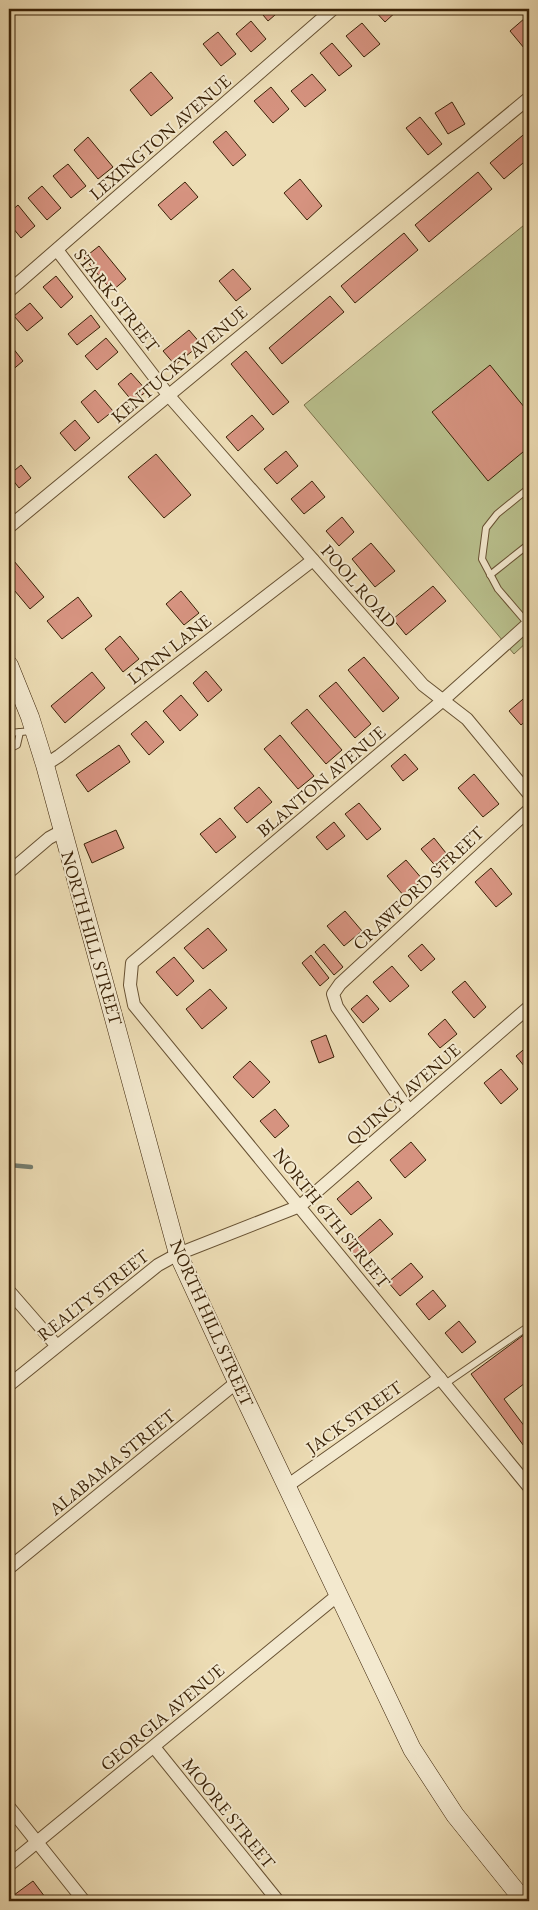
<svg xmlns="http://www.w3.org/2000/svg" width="538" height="1910" font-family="'EB Garamond',serif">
	<rect width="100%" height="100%" fill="#edddb5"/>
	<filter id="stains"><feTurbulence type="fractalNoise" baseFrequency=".004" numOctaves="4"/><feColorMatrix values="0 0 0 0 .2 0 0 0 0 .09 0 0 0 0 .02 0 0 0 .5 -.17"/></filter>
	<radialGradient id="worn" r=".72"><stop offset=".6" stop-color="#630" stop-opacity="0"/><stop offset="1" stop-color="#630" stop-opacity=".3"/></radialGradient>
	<!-- green -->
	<polygon fill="#b9c08d" stroke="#7a714a" points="529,221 529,640 514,654 304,405"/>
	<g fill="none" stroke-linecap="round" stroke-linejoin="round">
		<!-- stream -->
		<polyline stroke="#747d6f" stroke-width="4.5" points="9,1165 31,1167"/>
	</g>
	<!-- building -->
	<g fill="#d69380" stroke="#3a2207">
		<polygon points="258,9 282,9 268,21"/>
		<polygon points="373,9 399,9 385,22"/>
		<polygon points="525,18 529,22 529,54 510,31"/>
		<polygon points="251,21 266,39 251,52 236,34"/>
		<polygon points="362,23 380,44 364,57 346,36"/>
		<polygon points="218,32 236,54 221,66 203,44"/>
		<polygon points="332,43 352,66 339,76 320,53"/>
		<polygon points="151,72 173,98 151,116 130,90"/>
		<polygon points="312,74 326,90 305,107 291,91"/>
		<polygon points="271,87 289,109 273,123 254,101"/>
		<polygon points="452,102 465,124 448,134 435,113"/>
		<polygon points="420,117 442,144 428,155 406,128"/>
		<polygon points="529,130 529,158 504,179 490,163"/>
		<polygon points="226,131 246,155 233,166 213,142"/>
		<polygon points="88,137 113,167 98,179 74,150"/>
		<polygon points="68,164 86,186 71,198 53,176"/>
		<polygon points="478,172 492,189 429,242 415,225"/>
		<polygon points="300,179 322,206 307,220 284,193"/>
		<polygon points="185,182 198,197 171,220 158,205"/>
		<polygon points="42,186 61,208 47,220 28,198"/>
		<polygon points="18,205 35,226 21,238 9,223 9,213"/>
		<polygon points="404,233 418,250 355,303 341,286"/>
		<polygon points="99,246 126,279 112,291 84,258"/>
		<polygon points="233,269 251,289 236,301 219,281"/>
		<polygon points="56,276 73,297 61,308 43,287"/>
		<polygon points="330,296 344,312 282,364 269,348"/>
		<polygon points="30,303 43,318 27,331 14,316"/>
		<polygon points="91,315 100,327 77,345 68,334"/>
		<polygon points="189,330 201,344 175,365 163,351"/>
		<polygon points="106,338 118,352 97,370 85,356"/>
		<polygon points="9,343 23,361 10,372 9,370"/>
		<polygon points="246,351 289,402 273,415 231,364"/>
		<polygon points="490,365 529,413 529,447 488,481 432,412"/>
		<polygon points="131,373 147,391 133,402 118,384"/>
		<polygon points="95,390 113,411 98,423 81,402"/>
		<polygon points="252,415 264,429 238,451 226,437"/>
		<polygon points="75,420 90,438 75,451 60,433"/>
		<polygon points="286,451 298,466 277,484 264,469"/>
		<polygon points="156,454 191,495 164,518 128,477"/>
		<polygon points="21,465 31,478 19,488 9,475"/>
		<polygon points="312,481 325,497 304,514 291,499"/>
		<polygon points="342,517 354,532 339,546 326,531"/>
		<polygon points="371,543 395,571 375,587 352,559"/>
		<polygon points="14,561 44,597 30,609 9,584 9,565"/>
		<polygon points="433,586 446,601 406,635 393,619"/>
		<polygon points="181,591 199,613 184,625 166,604"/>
		<polygon points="78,597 92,616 62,639 47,621"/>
		<polygon points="120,636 139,659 123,672 105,649"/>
		<polygon points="364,657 399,698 383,712 348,670"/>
		<polygon points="206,671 222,690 208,702 193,683"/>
		<polygon points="92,672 105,688 65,723 51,706"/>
		<polygon points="336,682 371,724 355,738 319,696"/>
		<polygon points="529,694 529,718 521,725 509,711"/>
		<polygon points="181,695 198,715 180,731 163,711"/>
		<polygon points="307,709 342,750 326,764 291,723"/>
		<polygon points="146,721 164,742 149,755 131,734"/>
		<polygon points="280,735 314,776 298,789 264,749"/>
		<polygon points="119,745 130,762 88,792 76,775"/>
		<polygon points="405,754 418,769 403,781 391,766"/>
		<polygon points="474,774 499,804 483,817 458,788"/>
		<polygon points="259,787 272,802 247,823 234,808"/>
		<polygon points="359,803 381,829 367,840 345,814"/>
		<polygon points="220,818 236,837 216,853 200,834"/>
		<polygon points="334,822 345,836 327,850 316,837"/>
		<polygon points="116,830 124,848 92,863 84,844"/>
		<polygon points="434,838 450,858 438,869 421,849"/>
		<polygon points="406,860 423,880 404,896 387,876"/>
		<polygon points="491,868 512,894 496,907 475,882"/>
		<polygon points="345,911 362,931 344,946 327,926"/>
		<polygon points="208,928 227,950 203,969 184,948"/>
		<polygon points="324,944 343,967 334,975 315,952"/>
		<polygon points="422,944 435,959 421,971 408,956"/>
		<polygon points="311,955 329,978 320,986 302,963"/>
		<polygon points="174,957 194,981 177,996 156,972"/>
		<polygon points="392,966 409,986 390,1002 373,982"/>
		<polygon points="465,981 486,1007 474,1018 452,992"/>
		<polygon points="210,989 227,1008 202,1029 186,1009"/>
		<polygon points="367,995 379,1009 363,1023 351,1009"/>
		<polygon points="445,1019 457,1034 440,1048 428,1034"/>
		<polygon points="326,1035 334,1057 319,1063 311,1041"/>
		<polygon points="529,1045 529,1072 516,1056"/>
		<polygon points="250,1061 270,1082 253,1098 233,1077"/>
		<polygon points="501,1069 518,1089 501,1104 484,1083"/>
		<polygon points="275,1109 289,1126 275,1138 260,1121"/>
		<polygon points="411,1142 426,1160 405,1178 390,1160"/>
		<polygon points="358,1181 372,1198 351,1215 337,1199"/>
		<polygon points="380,1219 393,1234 359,1262 347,1247"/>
		<polygon points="411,1263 423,1277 400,1296 388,1282"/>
		<polygon points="433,1290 446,1306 429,1320 416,1304"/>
		<polygon points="459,1321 476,1342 462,1353 445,1333"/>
		<polygon points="529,1331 529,1380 504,1399 528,1431 529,1430 529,1453 471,1374"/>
		<polygon points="33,1881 48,1901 12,1901 10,1898"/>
	</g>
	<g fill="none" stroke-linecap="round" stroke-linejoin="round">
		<!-- lane casing -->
		<g stroke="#675132" stroke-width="8">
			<g id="lane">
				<polyline points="490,575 529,544"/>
				<polyline points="528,624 498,589 482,559 486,528 497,514 529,488"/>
				<polyline points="9,733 32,731"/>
				<polyline points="9,749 17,745 20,732"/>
				<polyline points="445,1384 529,1326"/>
			</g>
		</g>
		<!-- street casing -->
		<g stroke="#675132" stroke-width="14">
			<g id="street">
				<polyline points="57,250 169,396 423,685 467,719 529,794"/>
				<polyline points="9,291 333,9"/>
				<polyline points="9,527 529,98"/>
				<polyline points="529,623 442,701 132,963 130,985 134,1005 529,1487"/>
				<polyline points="45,765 59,756 313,560"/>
				<polyline points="9,872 49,838 62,831"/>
				<polyline points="409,1111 337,1007 333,994 340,984 529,810"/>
				<polyline points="9,1291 56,1345"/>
				<polyline points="9,1385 158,1265 178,1254 300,1206 529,1007"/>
				<polyline points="287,1486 440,1378"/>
				<polyline points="9,1568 237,1382"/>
				<polyline points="154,1747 278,1901"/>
				<polyline points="9,1807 84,1901"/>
				<polyline points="9,1865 338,1595"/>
			</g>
		</g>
		<!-- secondary casing -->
		<g stroke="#3a2207" stroke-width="19">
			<polyline id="secondary" points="9,665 30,717 45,765 178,1254 237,1382 412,1749 455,1815 524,1901"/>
		</g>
		<!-- lane -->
		<use href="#lane" stroke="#f3e9cf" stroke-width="6"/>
		<!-- street -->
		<use href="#street" stroke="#f3e9cf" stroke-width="12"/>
		<!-- secondary -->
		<use href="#secondary" stroke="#f3e9cf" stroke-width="18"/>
	</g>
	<g text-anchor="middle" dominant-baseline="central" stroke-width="4" stroke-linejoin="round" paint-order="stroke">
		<!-- street labels -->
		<g font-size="18" fill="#3a2207" stroke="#f3e9cf">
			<text transform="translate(160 137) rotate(-41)">LEXINGTON AVENUE</text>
			<text transform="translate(117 300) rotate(52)">STARK STREET</text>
			<text transform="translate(179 364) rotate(-40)">KENTUCKY AVENUE</text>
			<text transform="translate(359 586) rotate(49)">POOL ROAD</text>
			<text transform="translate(169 649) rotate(-38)">LYNN LANE</text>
			<text transform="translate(321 781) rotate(-40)">BLANTON AVENUE</text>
			<text transform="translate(418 888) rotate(-43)">CRAWFORD STREET</text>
			<text transform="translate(92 938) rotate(74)">NORTH HILL STREET</text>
			<text transform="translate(403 1094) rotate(-41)">QUINCY AVENUE</text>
			<text transform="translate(332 1218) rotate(51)">NORTH 6TH STREET</text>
			<text transform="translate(93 1295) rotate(-38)">REALTY STREET</text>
			<text transform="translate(212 1323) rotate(66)">NORTH HILL STREET</text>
			<text transform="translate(354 1417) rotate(-35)">JACK STREET</text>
			<text transform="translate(112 1462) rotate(-39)">ALABAMA STREET</text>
			<text transform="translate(162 1717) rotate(-40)">GEORGIA AVENUE</text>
			<text transform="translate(229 1813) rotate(51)">MOORE STREET</text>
		</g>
	</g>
	<!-- margin -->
	<rect width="538" height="1910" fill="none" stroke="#edddb5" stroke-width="30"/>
	<rect x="10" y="10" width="518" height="1890" fill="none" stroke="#3a2207" stroke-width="2.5"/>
	<rect x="15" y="15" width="508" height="1880" fill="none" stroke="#3a2207"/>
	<rect width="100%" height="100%" filter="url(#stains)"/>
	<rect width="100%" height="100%" fill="url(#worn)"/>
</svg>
